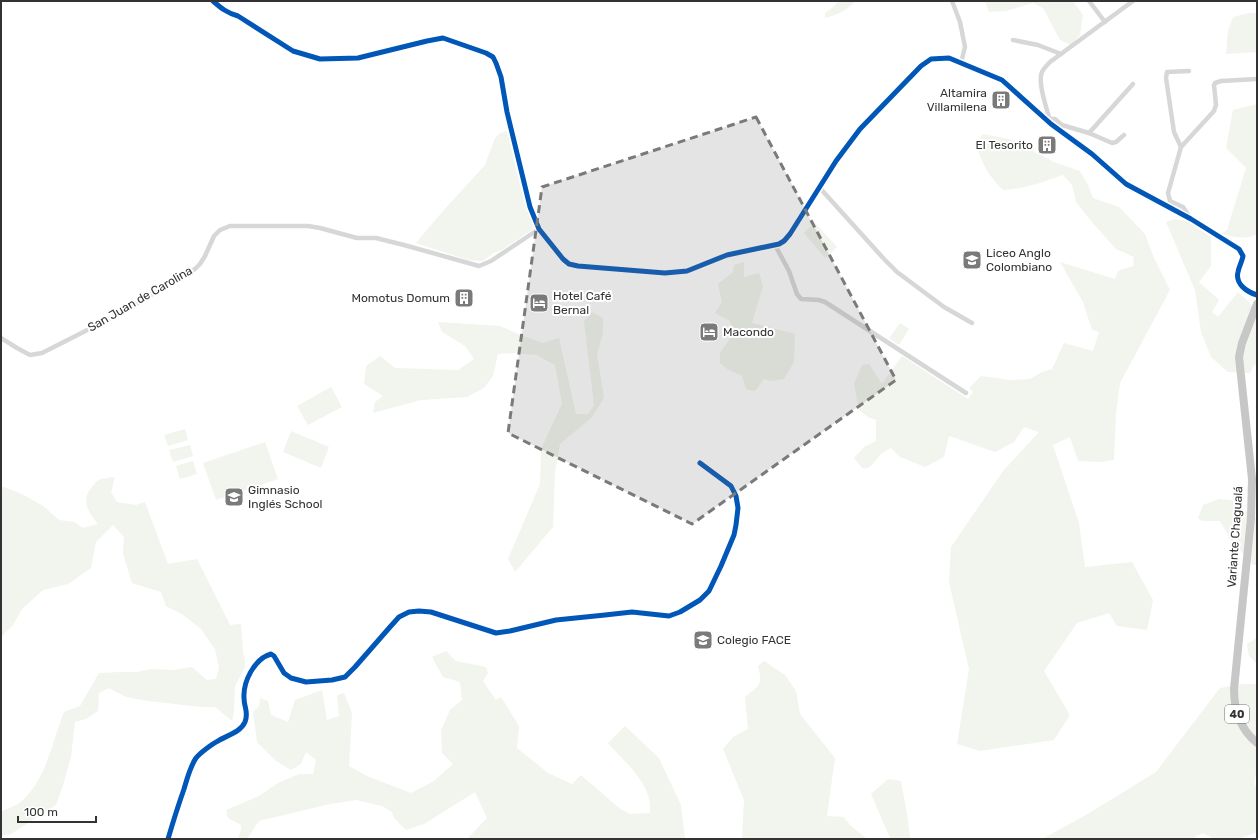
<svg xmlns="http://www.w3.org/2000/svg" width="1258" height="840" font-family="Rubik,sans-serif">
	<rect width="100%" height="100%" fill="#fff"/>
	<!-- green -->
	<g fill="#f1f5ed">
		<path d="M839,1h17c-9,9 -18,14 -31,17v-5l7,-5z"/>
		<polygon points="985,1 1073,1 1083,15 1080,35 1071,45 1060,40 1043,8 1033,3 1006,11 989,12"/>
		<polygon points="1249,13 1257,13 1257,52 1226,54 1228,31 1233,17"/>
		<path d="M1257,104v130c-9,6 -25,3 -35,0l5,-4 19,-62 -20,-20 7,-38z"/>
		<polygon points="507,131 524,201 533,225 532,230 500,251 495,252 483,261 468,260 416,243 442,212 485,165 495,138 500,133"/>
		<path d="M983,134l40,8 13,11 18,9 26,9 8,14 5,13 26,9 26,27 9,24 16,32 -50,93 -4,31 -2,46 -13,2 -23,-1 -8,-24 -17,8 26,78 6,44 47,-5 21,38 -6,30 -30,-4 -8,-13 -32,10 -33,48 26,44 -16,25 -74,11 -23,-7 12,-75 -20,-87 2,-35 52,-76 36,-39 -15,-5 -10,15 -19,10 -46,-16 -5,21 -19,10 -25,-10 -9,-9 -9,5 -12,14 -7,2 -9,-11 10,-11 12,-6v-21l-8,-3 -9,-7 -5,-26 8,-19 7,-1 13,20 20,-28 66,43 5,-7 -4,-4 12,-12 30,4 19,-1 12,-7 10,-3 12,-26 29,8 6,-19 -7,-2 -9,-28 -23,-40 55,17 3,-8 15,-5 1,-9 -18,-8 -25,-28 -15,-19 -4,-17 -9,-10c-19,7 -39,14 -60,15 -15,-15 -20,-25 -27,-45z"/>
		<polygon points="1174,219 1187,221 1211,237 1211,266 1199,282 1219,300 1212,312 1218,317 1238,292 1250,303 1257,315 1257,366 1254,364 1250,373 1228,372 1211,357 1201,332 1195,290 1166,222"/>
		<polygon points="815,223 837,247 825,258 804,233"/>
		<polygon points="744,262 744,277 759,273 763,286 752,323 795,334 794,362 784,379 770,381 764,379 755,391 746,389 742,376 727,369 720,363 720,353 734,333 730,321 715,313 722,302 718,284 733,272 734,265"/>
		<polygon points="592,312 603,318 603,333 597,354 604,398 592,417 560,444 555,473 553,527 515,572 508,559 540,484 541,449 562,404 555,365 537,355 514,353 498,354 493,376 484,388 467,397 421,400 373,413 375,402 383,396 364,384 366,366 380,356 395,368 458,370 474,359 465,346 442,332 438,322 500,326 523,336 543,343 559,338 576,414 588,414 594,405 584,321"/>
		<polygon points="900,323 909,329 899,345 889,338"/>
		<polygon points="331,387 342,407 308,425 297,406"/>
		<polygon points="185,429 188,440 168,446 164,435"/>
		<polygon points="291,431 329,447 321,468 283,452"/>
		<polygon points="265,442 278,479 216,500 203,463"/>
		<polygon points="190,445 193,456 173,462 169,450"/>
		<polygon points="193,461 197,474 180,479 176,466"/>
		<path d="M115,477l-4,15 6,10 19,3 9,-3 23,62 29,-5 33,66 11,-1 2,27 2,10v6l-10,19 -1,25 -2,10 -17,-14h-13l-54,-6 -22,-4 -17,-9 -10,5 -1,18 -12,8 -11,3 -4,35 -8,28 -7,20 -45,29 -10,2v-24c7,-4 16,-6 22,-12 24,-23 29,-58 41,-88l16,-6 19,-33 22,-1h16l14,-3 23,1 18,-3 15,13 9,-1 3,-12 -4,-18 -14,-20 -19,-15 -16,-8 -5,-14 -29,-9 -9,-29 1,-17 -11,-12 -17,17 -5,26 -23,16 -25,6 -21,19 -9,16 -12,12v-151l21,8 21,12 16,14 15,2 9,6 15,-4c-9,-11 -18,-24 -6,-37 2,-2 4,-6 7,-7 4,-2 11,-2 16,-3z"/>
		<polygon points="1219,499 1231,500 1257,519 1257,565 1253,565 1231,540 1220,521 1202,521 1198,518 1203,505"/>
		<polygon points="1257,638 1257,664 1249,656 1247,644"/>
		<path d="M446,651l10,10 30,6 2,6 -5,8 13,19 5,-3 18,29 -2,22 31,25 24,11 9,-9 38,33 11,6 20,-1c0,-5 0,-13 -2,-18 -7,-20 -26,-36 -40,-52l17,-17 34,32 22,47 4,34h-218l20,-21 -12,-26 -51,32 -18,6 -12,-12 -2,-6 -10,-6 -26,-6 -26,4 -71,17 -12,18h-9l3,-9v-5l-13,-7 -2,-8 33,-14 19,-13 21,-9h14l3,-14 -10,-8 -5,12 -10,6 -15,-9 -19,-19 -4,-30 6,-6 1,-8 8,3 3,14 17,7 7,-22 27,-10 5,30 12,-4 -2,-21 7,-2 8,20 -3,53 18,10 44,17 23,-12 19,-17 -11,-11 -1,-23 9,-20 12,-10 -2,-18 -17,-5 -11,-20z"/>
		<path d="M764,661l21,14 11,16 4,23 35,44 -8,58 17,1 6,8 17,14h-130l5,-1 2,-38 -21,-51 10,-12 15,-8 -3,-32c15,-12 18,-12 13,-31z"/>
		<polygon points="1243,684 1257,684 1257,769 1254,783 1257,788 1257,832 1239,839 1214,839 1203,833 1195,837 1196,839 1042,839 1086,815 1156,772 1220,688"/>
		<polygon points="888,779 901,781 908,820 910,839 888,839 890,838 871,794"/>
	</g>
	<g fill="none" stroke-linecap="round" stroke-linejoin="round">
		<!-- minor -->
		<g stroke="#d7d7d7" stroke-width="4.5">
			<polyline points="952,1 960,22 965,47 961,63"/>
			<polyline points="1089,1 1105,22"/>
			<polyline points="1013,40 1038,45 1061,54"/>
			<polyline points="1049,119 1055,119 1062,125 1089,133 1112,143 1116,142 1124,135"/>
			<path d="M1051,124c-3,-12 -14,-41 -9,-52 2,-4 5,-7 8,-10l83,-61"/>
			<polyline points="1089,133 1133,84"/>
			<polyline points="1181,147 1174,132 1166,78 1167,72 1189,71"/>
			<polyline points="819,187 884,259 897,272 944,307 972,323"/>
			<polyline points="1191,219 1183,207 1170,201 1168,193 1181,147 1214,111 1216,105 1214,85 1215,83 1221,81 1257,79"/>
			<polyline points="775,245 789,271 797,294 801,299 819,300 825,302 966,393"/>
			<polyline points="1,338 17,348 30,355 42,353 113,317 195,269 200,264 205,256 214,236 220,230 230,226 308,226 320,228 357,238 376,238 404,245 479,266 491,261 539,229"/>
			<path d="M168,839c5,-17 10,-33 16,-50 3,-10 6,-22 12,-31 4,-5 16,-14 22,-17 9,-6 22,-8 27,-19 4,-10 -1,-14 -1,-24 -1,-16 10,-39 27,-44l3,2 10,17 7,5 15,4 26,-2 13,-3 10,-10 35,-40 9,-10 10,-5 10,-1 12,1 65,21 14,-2 46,-11 49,-5 27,-3 37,4 11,-4 20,-12 9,-9 12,-25 13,-31 2,-10 2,-17 -2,-12 -5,-10 -31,-23"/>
		</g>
		<!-- tertiary -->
		<path stroke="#d7d7d7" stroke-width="5.5" d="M213,1c8,7 14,12 25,15l55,35 27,8 38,-1 69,-17 16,-3 43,15 7,4 3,6 5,14 6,35 23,95 9,22 24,30 6,5 9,2 87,7 22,-2 40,-16 52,-11 5,-3 6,-7 46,-73 24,-32 61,-63 10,-7 18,-1 53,22 49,44 41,30 34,30 65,35 48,30 4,7c-1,6 -4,10 -5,16 -3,12 9,20 19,23"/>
		<!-- trunk -->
		<path stroke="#c7c7c7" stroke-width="8" d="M1257,304l-15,39 -3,14 13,122 -1,39 -17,171c0,22 6,40 23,54"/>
		<!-- cycleway casing -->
		<g stroke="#fff" stroke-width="8">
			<g id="cycleway">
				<path d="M213,1c8,7 14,12 25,15l55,35 27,8 38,-1 69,-17 16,-3 43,15 7,4 3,6 5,14 6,35 23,95 9,22 24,30 6,5 9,2 87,7 22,-2 40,-16 52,-11 5,-3 6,-7 46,-73 24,-32 61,-63 10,-7 18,-1 53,22 49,44 41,30 34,30 65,35 48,30 4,7c-1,6 -4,10 -5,16 -3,12 9,20 19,23"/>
				<path d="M168,839c5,-17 10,-33 16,-50 3,-10 6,-22 12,-31 4,-5 16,-14 22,-17 9,-6 22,-8 27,-19 4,-10 -1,-14 -1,-24 -1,-16 10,-39 27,-44l3,2 10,17 7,5 15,4 26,-2 13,-3 10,-10 35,-40 9,-10 10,-5 10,-1 12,1 65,21 14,-2 46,-11 49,-5 27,-3 37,4 11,-4 20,-12 9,-9 12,-25 13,-31 2,-10 2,-17 -2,-12 -5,-10 -31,-23"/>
			</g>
		</g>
		<!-- cycleway -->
		<use href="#cycleway" stroke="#0057b8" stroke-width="5"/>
	</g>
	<!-- marked area -->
	<path fill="#7a7a7a" fill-opacity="0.2" stroke="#7a7a7a" stroke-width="3" stroke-dasharray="8 5" stroke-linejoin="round" d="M756,117l140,263 -204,144 -184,-91 34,-246z"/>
	<!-- icons -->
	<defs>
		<g id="building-square" transform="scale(1)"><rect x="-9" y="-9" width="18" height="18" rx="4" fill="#7a7a7a" stroke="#fff"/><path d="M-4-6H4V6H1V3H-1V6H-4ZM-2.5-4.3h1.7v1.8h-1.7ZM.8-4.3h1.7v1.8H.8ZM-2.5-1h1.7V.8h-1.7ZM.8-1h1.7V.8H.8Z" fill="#fff"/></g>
		<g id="school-square" transform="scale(1)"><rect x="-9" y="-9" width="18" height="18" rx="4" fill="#7a7a7a" stroke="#fff"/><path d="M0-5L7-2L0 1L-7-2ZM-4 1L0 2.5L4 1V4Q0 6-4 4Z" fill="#fff"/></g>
		<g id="hotel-square" transform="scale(1)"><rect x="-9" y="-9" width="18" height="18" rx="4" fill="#7a7a7a" stroke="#fff"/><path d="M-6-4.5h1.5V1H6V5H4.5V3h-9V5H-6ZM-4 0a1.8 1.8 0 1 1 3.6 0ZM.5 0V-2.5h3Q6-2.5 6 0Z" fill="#fff"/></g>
	</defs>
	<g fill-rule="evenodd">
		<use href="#building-square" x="1001" y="100"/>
		<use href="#building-square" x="1047" y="145"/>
		<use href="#school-square" x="972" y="260"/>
		<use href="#building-square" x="464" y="298"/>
		<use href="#hotel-square" x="539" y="303"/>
		<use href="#hotel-square" x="709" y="332"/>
		<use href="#school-square" x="234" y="497"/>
		<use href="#school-square" x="703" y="640"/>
	</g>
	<g text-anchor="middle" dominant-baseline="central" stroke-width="4" stroke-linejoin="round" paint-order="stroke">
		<!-- shield labels -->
		<rect fill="#fff" stroke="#707070" stroke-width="1" x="1225" y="705" width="24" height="18" rx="3"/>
		<g font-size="11" font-weight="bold" fill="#333">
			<text x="1237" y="714">40</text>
		</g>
		<!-- poi labels -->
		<g font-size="12" fill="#333" stroke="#fff" text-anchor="start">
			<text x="987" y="93" text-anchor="end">Altamira<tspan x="987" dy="14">Villamilena</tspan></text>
			<text x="1033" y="145" text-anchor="end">El Tesorito</text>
			<text x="986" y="253">Liceo Anglo<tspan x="986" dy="14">Colombiano</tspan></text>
			<text x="553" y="296">Hotel Café<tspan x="553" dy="14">Bernal</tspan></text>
			<text x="450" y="298" text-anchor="end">Momotus Domum</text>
			<text x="723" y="332">Macondo</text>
			<text x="248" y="490">Gimnasio<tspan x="248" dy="14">Inglés School</tspan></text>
			<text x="717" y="640">Colegio FACE</text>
		</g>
		<!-- street labels -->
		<g font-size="12" fill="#333" stroke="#fff">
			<text transform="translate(140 299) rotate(-30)">San Juan de Carolina</text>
			<text transform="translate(1235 537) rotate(-86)">Variante Chagualá</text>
		</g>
	</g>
	<!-- border -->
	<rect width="1258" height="840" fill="none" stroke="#333333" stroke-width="4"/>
	<!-- scale -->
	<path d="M18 816v6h78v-6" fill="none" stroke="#333333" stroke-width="2"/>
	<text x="24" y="816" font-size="12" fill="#333333" stroke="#ffffff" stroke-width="3" paint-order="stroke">100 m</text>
</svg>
